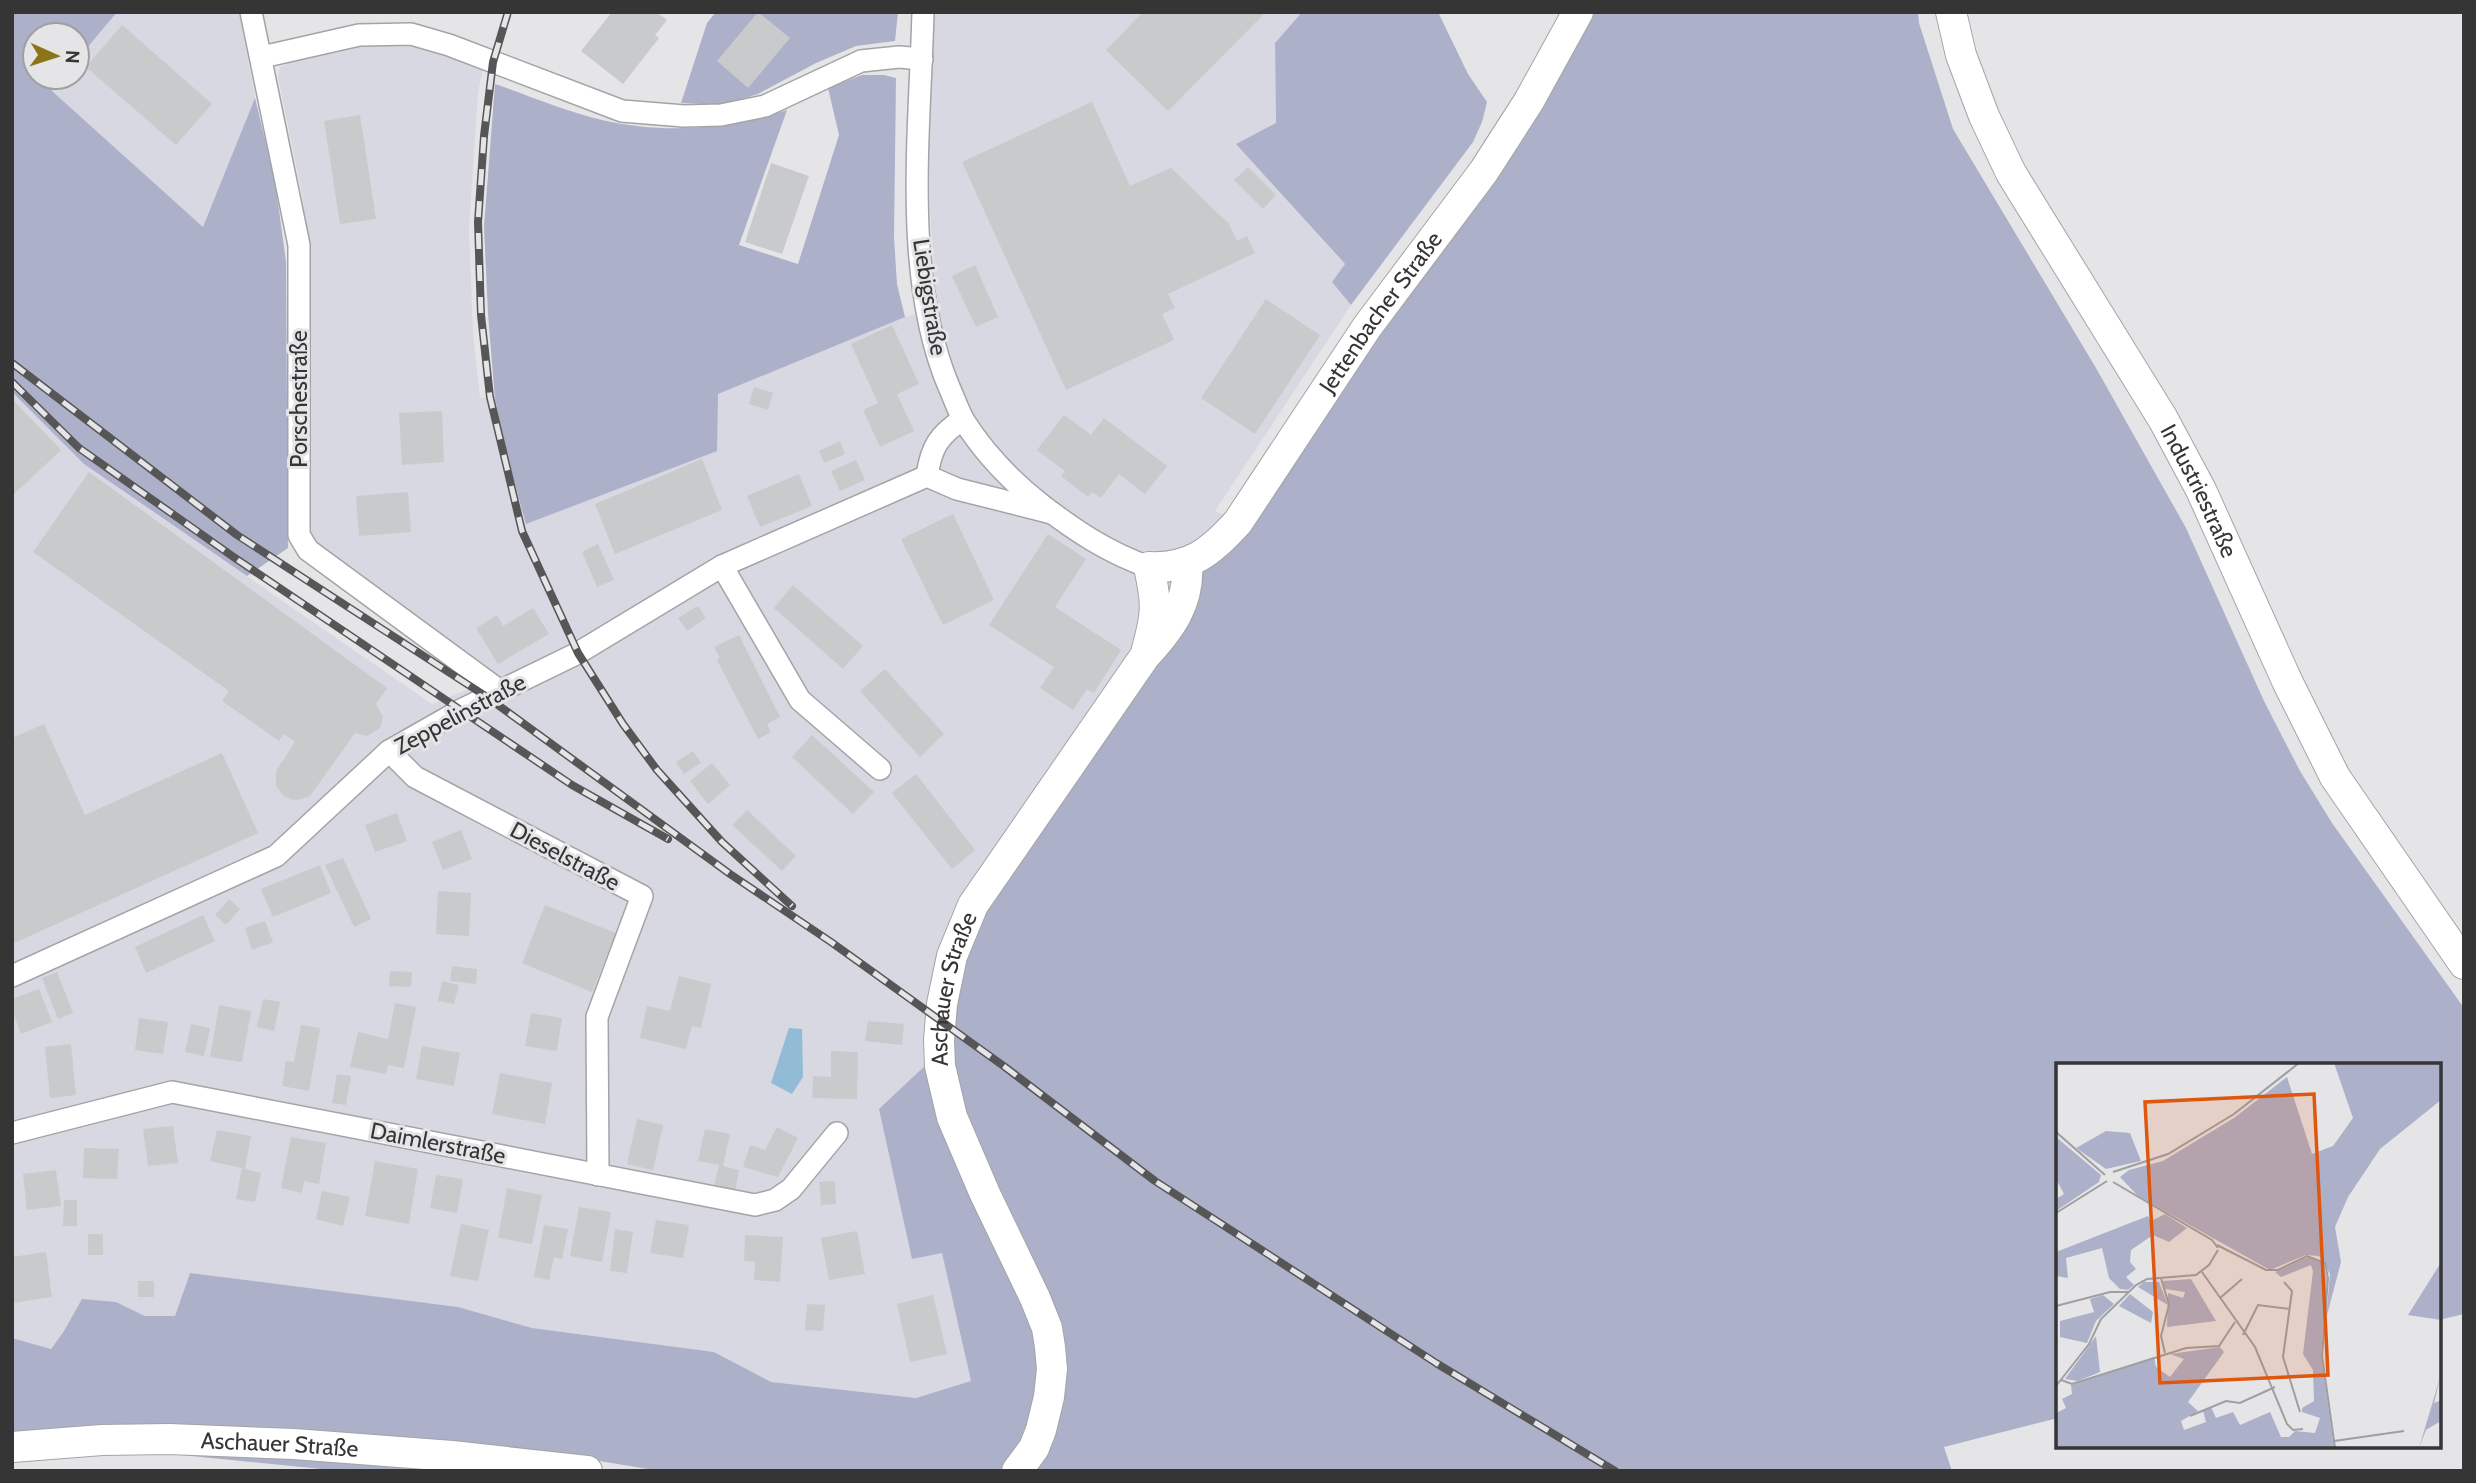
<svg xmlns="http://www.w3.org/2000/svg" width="2476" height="1483" font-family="Cabin,sans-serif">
	<rect width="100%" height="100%" fill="#e5e5e8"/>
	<!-- built -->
	<g fill="#d7d8e2">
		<polygon points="117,12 239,12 255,98 204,228 51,90 63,77 77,77 77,60"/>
		<polygon points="934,12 1302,12 1275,43 1276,123 1236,144 1345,265 1332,282 1351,305 1215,511 1238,522 913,1259 942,1252 971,1381 916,1398 771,1382 714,1352 532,1328 458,1307 190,1273 175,1316 145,1316 116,1302 64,1331 50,1349 12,1338 12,392 84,464 432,704 494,679 307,534 310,262 302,194 278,77 280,67 297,59 359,42 410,43 483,67 478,93 469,230 473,333 480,398 495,399 492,359 905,317 937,310 930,211 929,113"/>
	</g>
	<!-- green -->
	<g fill="#adb0c9">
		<polygon points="12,12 117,12 77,60 77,35 35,35 35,77 63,77 52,91 203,227 255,98 275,181 286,262 288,548 247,576 84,464 12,392"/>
		<polygon points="716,12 898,12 895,41 856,46 816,63 758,94 723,105 681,103 707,23"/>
		<polygon points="1302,12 1438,12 1468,74 1487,102 1482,122 1473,142 1351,305 1332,282 1345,264 1236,144 1276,123 1275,43"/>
		<polygon points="1591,12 1918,12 1919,23 1953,129 2096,368 2186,528 2264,701 2300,771 2332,823 2464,1008 2464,1314 2439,1320 2439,1065 2058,1065 2058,1418 1944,1447 1952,1471 1033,1471 1060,1401 958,1114 947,1063 965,938 1207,565"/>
		<path d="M862,75h22l12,3 -2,159 3,47 8,33 -187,77 -1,57 -191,73 -17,-61 -14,-64 -7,-85 -4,-87 11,-143c35,12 71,28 107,36 61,14 125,10 185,-10l-48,135 59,19 41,-129 -11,-47z"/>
		<polygon points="929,1062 1006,1257 1042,1357 1033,1426 1003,1471 660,1471 569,1456 12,1436 12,1338 51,1349 64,1331 82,1299 116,1302 145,1316 175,1316 190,1273 458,1307 532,1328 714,1352 771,1382 916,1398 971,1381 942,1253 912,1259 879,1109"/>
		<polygon points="171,1454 294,1457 465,1471 342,1471"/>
	</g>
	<!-- water -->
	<polygon fill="#92bbd5" points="789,1028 802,1029 803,1077 792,1094 771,1083"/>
	<!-- building -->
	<g fill="#c9cacc">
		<polygon points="612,12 656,12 667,20 655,35 659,38 623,84 581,51"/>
		<polygon points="758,12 790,38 748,88 717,61"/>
		<polygon points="1143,12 1266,12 1168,111 1106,50"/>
		<polygon points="122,25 212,104 176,145 86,67"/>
		<polygon points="1092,102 1130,186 1171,168 1229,224 1237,241 1247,236 1255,253 1168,294 1175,308 1162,314 1174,340 1066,390 962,162"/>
		<polygon points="360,115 376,219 340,224 324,121"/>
		<polygon points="771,163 809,176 782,254 745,242"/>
		<polygon points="1248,167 1276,195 1263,209 1234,180"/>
		<polygon points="975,265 998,317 976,327 952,276"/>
		<polygon points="1266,299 1320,335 1255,434 1201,398"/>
		<polygon points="892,325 919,384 897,394 914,431 880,447 863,410 878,403 851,344"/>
		<polygon points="754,387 773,393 768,410 749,404"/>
		<polygon points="12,399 61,450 12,496"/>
		<polygon points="442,411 444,462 402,465 399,413"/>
		<polygon points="1064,415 1091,435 1104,418 1167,466 1145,494 1119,474 1101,498 1092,492 1088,497 1061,476 1065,471 1037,450"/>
		<polygon points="840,441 845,454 824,463 819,451"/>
		<polygon points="702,459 722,510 615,554 595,504"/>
		<polygon points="856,460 865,480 840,491 831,471"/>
		<polygon points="89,472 387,688 376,704 383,717 380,728 367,736 355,733 310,796 302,799 293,800 284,796 276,786 276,771 295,742 284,734 279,741 222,701 229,691 33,552"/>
		<polygon points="799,474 812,506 760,527 747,496"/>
		<polygon points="408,492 411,532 359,536 356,496"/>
		<polygon points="953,514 994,600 943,625 901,539"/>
		<polygon points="1048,534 1086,559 1055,607 1121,650 1094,693 1087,689 1073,710 1040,688 1054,667 989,625"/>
		<polygon points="598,544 614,580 597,587 582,552"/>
		<polygon points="793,585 863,646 843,669 774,608"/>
		<polygon points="698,606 706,618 687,631 678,618"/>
		<polygon points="533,608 549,634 498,664 476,628 497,615 503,626"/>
		<polygon points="739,635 780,717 767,724 771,732 758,739 717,660 720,658 714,647"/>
		<polygon points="885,669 944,734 920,757 860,691"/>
		<polygon points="44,724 85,815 222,753 258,833 12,944 12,738"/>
		<polygon points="812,735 874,792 853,814 792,757"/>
		<polygon points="693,751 701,763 684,774 676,762"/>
		<polygon points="712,763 730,785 708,804 690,781"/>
		<polygon points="916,774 975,850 952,869 892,793"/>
		<polygon points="747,810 796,856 782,871 732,825"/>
		<polygon points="397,813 407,841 375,852 365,825"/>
		<polygon points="461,830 472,859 443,870 432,842"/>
		<polygon points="343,858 371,919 354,927 325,865"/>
		<polygon points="320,865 331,893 273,917 261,889"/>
		<polygon points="438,891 471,893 469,936 436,934"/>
		<polygon points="229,899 240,909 226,925 215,915"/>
		<polygon points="545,905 616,933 592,992 522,963"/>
		<polygon points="203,915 215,941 146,973 135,947"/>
		<polygon points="265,921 273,942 252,950 245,928"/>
		<polygon points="452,966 477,969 476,984 450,981"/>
		<polygon points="390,971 412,972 411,987 389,986"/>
		<polygon points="57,972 73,1013 58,1019 42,978"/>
		<polygon points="679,976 711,984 701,1028 692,1026 686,1049 640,1038 647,1006 670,1011"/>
		<polygon points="442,981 459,985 454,1004 438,1001"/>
		<polygon points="39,989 52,1022 21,1034 12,1010 12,999"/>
		<polygon points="263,999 280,1002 274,1031 257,1027"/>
		<polygon points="395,1003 416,1007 404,1068 388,1065 386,1074 350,1067 358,1032 388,1039"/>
		<polygon points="219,1005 251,1011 242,1062 210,1057"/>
		<polygon points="531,1013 562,1018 557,1051 525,1046"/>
		<polygon points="139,1018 168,1022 163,1054 135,1050"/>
		<polygon points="868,1021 904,1024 902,1045 865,1041"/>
		<polygon points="191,1024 210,1028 204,1056 185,1052"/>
		<polygon points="301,1025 320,1028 309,1091 282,1086 286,1061 294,1062"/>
		<polygon points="71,1044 76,1095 50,1098 45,1047"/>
		<polygon points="422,1046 460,1053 454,1086 416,1079"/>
		<polygon points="831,1051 858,1052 857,1099 812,1098 813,1076 831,1077"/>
		<polygon points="500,1073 552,1083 545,1124 492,1114"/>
		<polygon points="337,1074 351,1076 346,1105 332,1103"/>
		<polygon points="637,1119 663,1125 653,1170 627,1164"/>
		<polygon points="173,1126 178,1163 148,1166 143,1129"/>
		<polygon points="777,1127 798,1138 778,1177 743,1167 750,1145 765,1150"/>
		<polygon points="705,1129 730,1134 723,1166 739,1170 735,1191 714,1186 719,1165 698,1161"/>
		<polygon points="217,1130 251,1136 245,1169 261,1173 255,1202 236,1199 242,1168 210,1161"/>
		<polygon points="291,1137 326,1143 319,1184 304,1181 302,1193 281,1188"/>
		<polygon points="84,1148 119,1149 117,1179 83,1178"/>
		<polygon points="375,1161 418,1169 409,1224 365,1216"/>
		<polygon points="56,1170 61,1206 27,1210 23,1174"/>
		<polygon points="436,1175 463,1179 457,1213 430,1208"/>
		<polygon points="835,1181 836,1204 821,1205 819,1182"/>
		<polygon points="507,1188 542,1195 532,1244 498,1238"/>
		<polygon points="322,1191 350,1197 343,1226 316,1219"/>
		<polygon points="64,1200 77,1200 77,1226 63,1226"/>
		<polygon points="579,1207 611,1212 602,1262 570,1256"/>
		<polygon points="656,1220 689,1225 683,1258 650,1253"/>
		<polygon points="461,1224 489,1230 478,1281 450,1276"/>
		<polygon points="544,1225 568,1229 562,1259 554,1257 549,1280 534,1277"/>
		<polygon points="615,1229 633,1232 627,1273 610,1271"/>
		<polygon points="857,1231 865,1274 829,1280 821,1238"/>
		<rect x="88" y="1234" width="15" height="21"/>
		<polygon points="745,1235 783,1237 780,1282 754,1280 755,1262 744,1261"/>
		<polygon points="46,1252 52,1297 12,1303 12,1257"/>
		<rect x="138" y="1281" width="16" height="16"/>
		<polygon points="933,1295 947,1354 910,1362 897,1304"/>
		<polygon points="807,1304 825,1305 823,1331 805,1330"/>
	</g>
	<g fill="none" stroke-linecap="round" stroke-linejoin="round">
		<!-- street casing -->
		<g stroke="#a3a4a6" stroke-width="24">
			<g id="street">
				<polyline points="251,12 299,245 299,535 308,550 500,691"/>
				<path d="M923,12c-3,119 -21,264 26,375 5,11 9,23 15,34 21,33 48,61 79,85 34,26 66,47 106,61"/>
				<polyline points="262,57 359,35 411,34 449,45 622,111 684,116 721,115 765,106 861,61 899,57 922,59"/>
				<path d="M927,476c4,-29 12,-41 36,-57"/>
				<polyline points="722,566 800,700 880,769"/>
				<polyline points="389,751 415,777 642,896 597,1017 598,1175"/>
				<polyline points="12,976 276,856 389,751 461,710 578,653 722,566 927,476 957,489 1052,513"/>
				<polyline points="12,1133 172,1092 755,1205 775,1200 791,1189 837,1133"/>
			</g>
		</g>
		<!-- secondary casing -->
		<g stroke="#a3a4a6" stroke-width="32">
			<g id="secondary">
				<path id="s1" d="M1951,12l10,43 23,61 27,57 152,246 38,71 87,193 47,94 129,187"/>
				<path id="s2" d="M1147,649c10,-36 10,-46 2,-82 41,2 62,-15 89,-45l129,-195 117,-156 45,-70 49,-89"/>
				<path id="s3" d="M12,1447l90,-7 67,-1 125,5 158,12 135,15"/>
				<path id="s4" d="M1017,1471l17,-23 7,-18 8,-33 3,-28 -2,-22 -3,-19 -12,-30 -50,-104 -33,-77 -12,-51 -1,-26 3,-36 10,-48 21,-51 172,-249c25,-27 45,-53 42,-92"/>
			</g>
		</g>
		<!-- street -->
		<use href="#street" stroke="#fff" stroke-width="21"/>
		<!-- secondary -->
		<use href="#secondary" stroke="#fff" stroke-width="30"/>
		<!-- rail casing -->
		<g stroke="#565657" stroke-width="8">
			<g id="rail">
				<polyline points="508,12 493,62 484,136 478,222 481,315 490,397 522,531 578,653 623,724 657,770 722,842 792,906"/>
				<polyline points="12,363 237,535 487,697 730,874 831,942 1005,1067 1155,1181 1436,1363 1615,1471"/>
				<polyline points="12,382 79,448 235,558 572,785 668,839"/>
			</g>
		</g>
		<!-- rail -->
		<use href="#rail" stroke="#e5e5e8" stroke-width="5" stroke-dasharray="16" stroke-linecap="butt"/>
	</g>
	<g text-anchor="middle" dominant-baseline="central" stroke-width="6" stroke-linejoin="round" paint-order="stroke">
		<!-- street labels -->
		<g font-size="23" fill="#353536" stroke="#e5e5e8">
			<text transform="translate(930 297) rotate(81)">Liebigstraße</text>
			<text stroke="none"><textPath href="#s2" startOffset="441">Jettenbacher Straße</textPath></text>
			<text transform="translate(299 399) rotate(-90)">Porschestraße</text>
			<text stroke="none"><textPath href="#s1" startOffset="542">Industriestraße</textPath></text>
			<text transform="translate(460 714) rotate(-28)">Zeppelinstraße</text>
			<text transform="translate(565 856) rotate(28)">Dieselstraße</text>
			<text stroke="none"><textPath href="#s4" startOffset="514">Aschauer Straße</textPath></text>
			<text transform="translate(438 1143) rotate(11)">Daimlerstraße</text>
			<text stroke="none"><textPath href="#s3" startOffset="268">Aschauer Straße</textPath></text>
		</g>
	</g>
	<!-- overview -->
	<g transform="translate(2056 1063)">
		<rect width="385" height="385" fill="#e5e5e8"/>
		<path d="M278,0h107v37l-61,49 -32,48 -13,30 6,35 -15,57 4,-45 -11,-18 -13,-1 -36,15 -132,-74 -18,-19 9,-7 34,-9 71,-43 53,-41 25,77 21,-8 20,-28zM50,68l24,2 11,28 -35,8 -30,-21zM0,74l45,38 -2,7 -43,29v-12l8,-5 -8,-15zM109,151l22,14 -18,14 -16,-7 -22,15 -1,12 6,7 -10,8 8,8 -6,5 -8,-1 -11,-11 -7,-30 -36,10 2,20 -12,-2v-24l92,-36 3,5zM252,194l16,7 3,15 -6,76 13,93h-278v-35l10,-5 -4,-9 10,-5 -1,-9 83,-28 2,10 14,10 14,-18 -14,-5 50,-7 4,5 -36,50 10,9 -17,10 3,9 22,-8 -3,-11 8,-4 5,11 17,-6 7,13 30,-13 11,25h8l6,-6 20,2 5,-15 -18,-6v-4l12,-7 -1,-31 -10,-16 10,-83 -2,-6 -30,12 -6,-5zM385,199v58l-33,-5 32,-51zM135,216l25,42 -49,6 1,-34 15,5 2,-6 -20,-3 -2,-8zM88,219h15l9,23 -30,-18zM74,231l23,18 -2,11 -32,-17zM47,232l11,9 -18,17 -9,22 -27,-6v-16l34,-9 -4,-13zM40,273l4,36 -22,9 -13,-2zM385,311l-7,29 7,-3v21l-15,9 -7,18z" fill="#adb0c9"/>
		<path fill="none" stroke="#9f9fa1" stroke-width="2" d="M0,69l49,43M57,109l55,-18 66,-40 65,-51M57,119l99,58 6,8M0,150l51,-32M161,182l49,25h12l29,-14 18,7 3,15 -6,78 13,92M146,209l53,75 32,77 6,6 10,-1M105,215l8,27 -8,31 4,17M228,219l8,9 -9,66 17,55M164,235l22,-19M0,243l54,-14h19M187,272l15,-30 32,4M5,317l11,4 114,-36 33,-2 16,-24M0,323l33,-42 12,-25 35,-34 11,-6 49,-4 13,-10 9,-15M134,353l36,-15 14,2 35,-16M278,378l70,-10"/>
		<path fill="#df570e" fill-opacity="0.15" stroke="#df570e" stroke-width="3.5" d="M258,31l14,281 -168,8 -15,-281z"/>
		<rect width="385" height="385" fill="none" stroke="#353536" stroke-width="3.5"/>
	</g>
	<!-- border -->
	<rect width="2476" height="1483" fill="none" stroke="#353536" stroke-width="28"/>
	<!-- north arrow -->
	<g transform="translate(56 56) rotate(93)"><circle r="33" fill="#e5e5e8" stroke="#9f9fa1" stroke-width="2"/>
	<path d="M0-5L12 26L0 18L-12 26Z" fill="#8c7519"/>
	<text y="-10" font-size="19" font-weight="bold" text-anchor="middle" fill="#353536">N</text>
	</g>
</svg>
